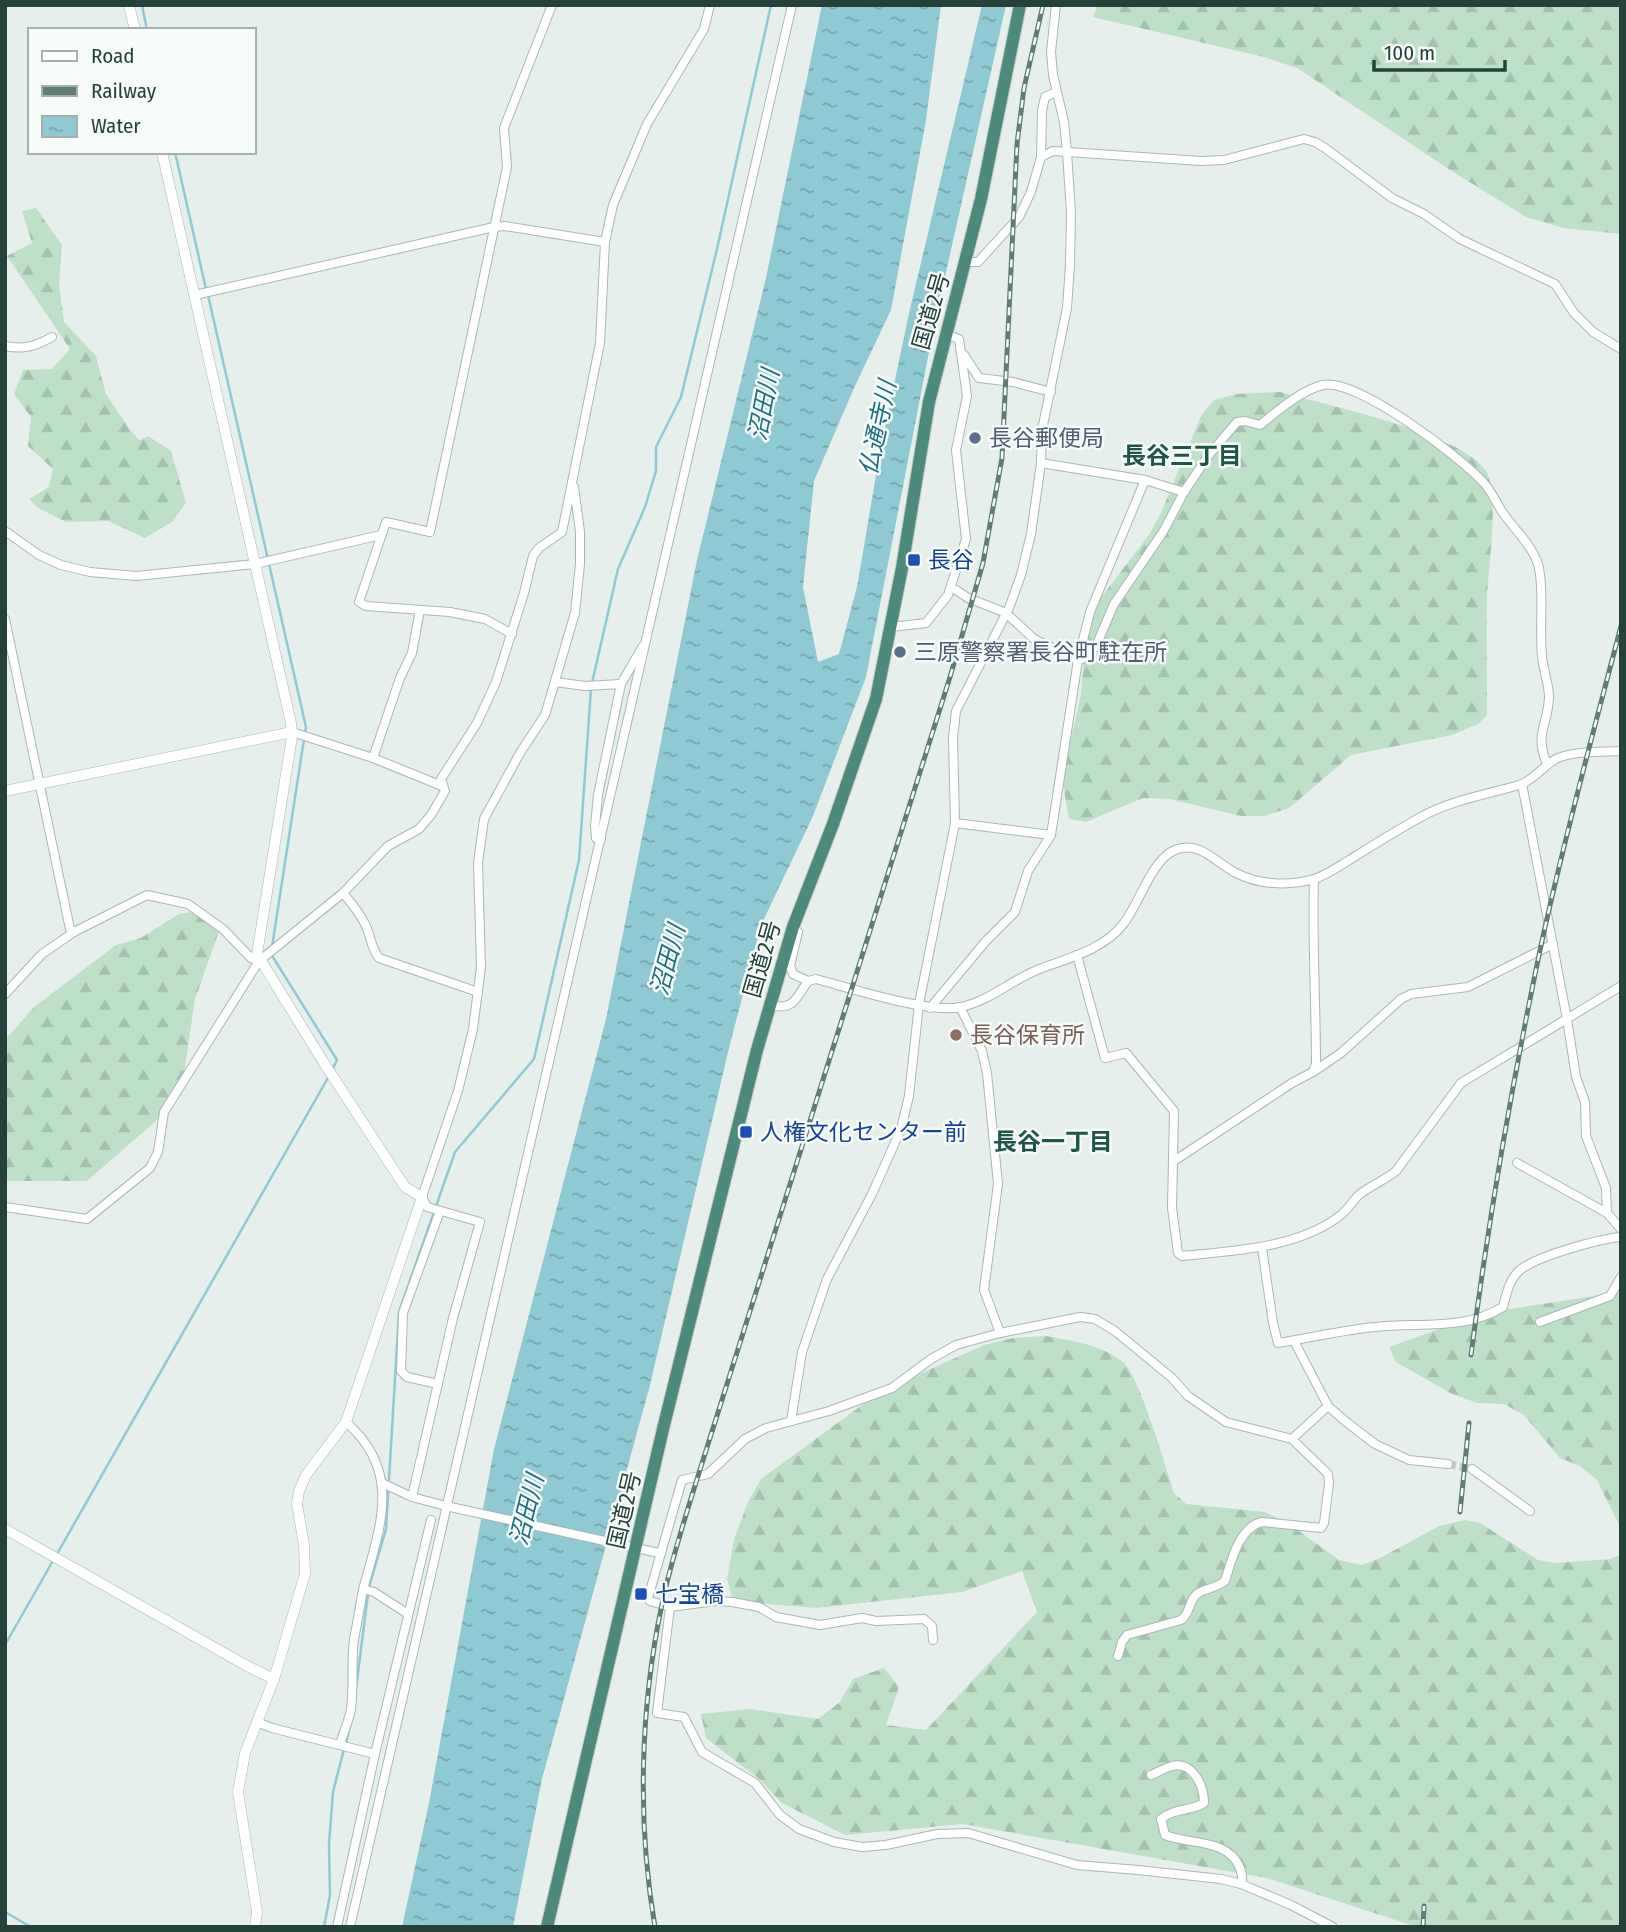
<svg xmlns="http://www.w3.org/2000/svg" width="1626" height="1932" font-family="'Fira Sans Condensed','Noto Sans JP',sans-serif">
	<defs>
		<pattern id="forest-firs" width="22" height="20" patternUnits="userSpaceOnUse" patternTransform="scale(1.75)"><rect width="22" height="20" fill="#bfe0c8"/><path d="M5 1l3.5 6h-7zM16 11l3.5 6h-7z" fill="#a4c1ad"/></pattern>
		<pattern id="water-ripples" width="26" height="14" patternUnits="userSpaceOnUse" patternTransform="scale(1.75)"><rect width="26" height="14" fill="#8ec9d4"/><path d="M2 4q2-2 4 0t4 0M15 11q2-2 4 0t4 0" fill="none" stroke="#74a5ad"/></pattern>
	</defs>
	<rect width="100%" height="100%" fill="#e6efeb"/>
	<!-- forest -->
	<g fill="url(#forest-firs)">
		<polygon points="1098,5 1621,5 1621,234 1564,228 1526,217 1450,170 1297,68 1264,57 1093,17"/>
		<polygon points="36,208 62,245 59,285 64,322 96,356 106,394 130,430 139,440 148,436 171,451 186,503 172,522 145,538 108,521 66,522 38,508 29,499 49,487 53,469 28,446 31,417 14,394 23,370 52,369 70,349 7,256 32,243 22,211"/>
		<path d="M1280,392c46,13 182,41 206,79 14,23 2,98 1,127 -1,39 0,78 0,117l-9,9 -26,11 -101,20 -62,53 -24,8h-24l-72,-17 -26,-1 -57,24 -17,-3 -7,-40 19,-85 5,-61 10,-29 53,-69 12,-22 40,-97 13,-16 23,-6z"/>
		<polygon points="203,910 222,923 195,999 184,1073 156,1121 87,1181 5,1181 6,1039 34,1007 116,945 141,938 179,914"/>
		<polygon points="1621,1292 1621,1540 1619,1525 1597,1480 1580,1466 1560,1458 1524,1415 1504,1404 1477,1403 1450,1393 1396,1362 1389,1347 1484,1313"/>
		<path d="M1046,1336c27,5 54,8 77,26 16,13 43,106 51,131l12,11 79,8 27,14 47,34 23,5 20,-8 57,-31 26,-6 15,3 58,37 18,3 55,-4 10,-5v373h-204l-150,-49 -304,-54 -118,11 -63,-32 -24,-25 -52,-40 -5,-24 49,-5 68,10 22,-17 13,-23 31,-11 15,19 -13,38 40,5 111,-118 -15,-41 -60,21 -146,16 -83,-7 -6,-22 7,-40 14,-37 13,-23 119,-87 104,-47 29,-7z"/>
	</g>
	<!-- water -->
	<polygon fill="url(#water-ripples)" points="822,5 941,5 926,120 891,310 854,388 814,481 803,587 818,662 839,654 857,587 881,446 910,309 982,5 1006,5 935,321 866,677 813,816 761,925 729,1048 650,1385 542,1779 513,1927 402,1927 429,1803 494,1449 606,1019 697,560 766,278"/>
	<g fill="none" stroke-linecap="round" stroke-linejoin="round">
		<!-- stream -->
		<g stroke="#8ec9d4" stroke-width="2.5">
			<polyline points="142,5 147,30"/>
			<polyline points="175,152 206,289"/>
			<polyline points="208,295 306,727 305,733"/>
			<polyline points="592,683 618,569 645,507 656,471 656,447 681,397 717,249 771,5"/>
			<polyline points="272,947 304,739"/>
			<polyline points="271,954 337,1060 332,1070"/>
			<polyline points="57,1554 329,1076"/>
			<polyline points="369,1587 386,1529 399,1312 455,1152 534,1059 579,860 591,689"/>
			<polyline points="5,1645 54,1559"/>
			<polyline points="356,1688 368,1594"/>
			<polyline points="346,1743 350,1726"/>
			<polyline points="5,1912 31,1927"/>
			<polyline points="324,1927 330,1895 329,1844 333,1792 344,1749"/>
		</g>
		<!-- minor-tunnel -->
		<polyline stroke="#bfccc8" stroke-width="8" stroke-dasharray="8 4" stroke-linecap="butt" points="1448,1464 1472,1469"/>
		<!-- minor casing -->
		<g stroke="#a8b8b2" stroke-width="10">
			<g id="minor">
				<polyline points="1041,157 1042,111 1045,97 1056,92"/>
				<polyline points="967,262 978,262 1019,217 1031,192 1041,157 1053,151 1201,161 1224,160 1304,139 1315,142 1325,148 1392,198 1424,214 1460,239 1555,284 1574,313 1593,332 1621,349"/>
				<polyline points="195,295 494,227 505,226 605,242"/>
				<path d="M5,346c19,4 31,0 47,-9"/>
				<polyline points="964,355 979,378 1013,382 1051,392"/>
				<polyline points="1041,463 1145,480 1184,492"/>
				<polyline points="5,531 39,555 61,565 90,572 136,576 255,564 381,535"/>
				<path d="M956,590l12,8 38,15 28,26 44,21 4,-1 14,-13 18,-42 49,-72 21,-40 24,-36 29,-34 8,-1 15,4c16,-13 43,-36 63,-40 34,-7 136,71 160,97 9,9 13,21 20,31 11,16 27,30 34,48 8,23 2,69 5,95 1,14 7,27 7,41 -1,29 -15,36 -2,67"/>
				<polyline points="5,619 70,929 74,932"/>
				<polyline points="891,627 926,623 948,595 966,539 956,450 967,396 959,339 945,334"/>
				<polyline points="512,634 485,619 450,612 366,606 359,602 386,522 430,532 507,167 504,128 552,5"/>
				<polyline points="555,682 585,686 621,684"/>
				<polyline points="292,732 373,758 442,786"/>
				<polyline points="373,758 400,678 412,653 420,610"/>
				<polyline points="1522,784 1567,1019 1576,1077 1585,1102 1586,1136 1606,1188 1607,1213 1621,1229"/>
				<polyline points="955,823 1051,835"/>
				<polyline points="601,839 596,838 595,826 598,795 621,684 643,646"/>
				<path d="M343,893c9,11 17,20 23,33 5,11 5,22 13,32l99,34"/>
				<polyline points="798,932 790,966 793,974 808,981"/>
				<path d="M1077,955l28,103 21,-5 48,58 -2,97 6,45 4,3c50,-5 119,-8 160,-42 7,-6 11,-14 18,-20 12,-9 25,-14 36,-23l65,-88 160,-97"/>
				<polyline points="5,994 42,954 74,932 147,895 188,904 223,929 251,958 259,961"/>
				<path d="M770,1005c24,6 26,-7 38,-24l8,-2c34,9 114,35 145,28 29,-6 53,-29 81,-39 28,-10 64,-20 82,-45 15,-19 28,-64 51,-73 25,-10 41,13 61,23 23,12 53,13 78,6 13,-4 25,-13 37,-20 22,-14 45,-28 68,-41 32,-18 66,-23 100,-33 16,-5 24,-20 39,-27 15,-7 45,-6 63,-7"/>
				<polyline points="960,1007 982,1051 987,1073 998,1184 984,1290 1000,1333"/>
				<polyline points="930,1008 986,941 1015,912 1028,871 1051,835 1078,660 1090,612 1145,480"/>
				<polyline points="1313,1072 1341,1053 1401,999 1411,994 1468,987 1553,944"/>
				<path d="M1174,1161l118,-78 21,-11 3,-8c0,-62 -4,-123 -2,-185"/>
				<polyline points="1517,1163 1607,1213"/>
				<polyline points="5,1207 87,1219 150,1168 158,1152 164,1112 259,961 343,893 388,846 419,829 431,815 445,791 441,779 477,723 496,682 524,593 533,556 539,548 562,532 600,343 605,242 613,205 647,124 704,29 710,5"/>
				<path d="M1262,1248l11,75 5,20c32,-5 65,-13 97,-16 43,-5 89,4 128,-20 3,-12 6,-26 15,-35 14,-15 81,-33 103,-35"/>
				<polyline points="1540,1322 1610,1296 1621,1277"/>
				<polyline points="1294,1341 1328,1406 1345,1421 1375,1444 1409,1460 1448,1464"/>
				<polyline points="438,1384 407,1377 401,1371 403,1313 440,1211"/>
				<polyline points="791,1421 802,1352 827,1279 872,1194 901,1129 909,1096 919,1004 955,823 953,737 956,711 1009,608 1021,575 1031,534 1041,463 1042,430 1067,308 1070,265 1071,213 1067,152 1064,122 1053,75 1051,52 1056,5"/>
				<polyline points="1292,1439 1328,1406"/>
				<polyline points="1472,1469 1530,1511"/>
				<polyline points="382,1483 412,1497 446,1506 659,1553"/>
				<polyline points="412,1497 453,1318 480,1222 427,1207 422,1197 458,1091 473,1029 481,967 478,863 484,819 520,753 545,715 575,613 580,564 580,532 574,487"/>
				<polyline points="363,1589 374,1592 408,1614"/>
				<polyline points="670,1607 657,1713 684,1717 702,1752 755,1783 780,1815 799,1829 834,1842 862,1847 886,1845 937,1834 968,1833 1077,1865 1138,1870 1221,1879 1241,1884 1291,1905 1333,1927"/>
				<path d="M933,1640l-1,-14 -8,-7 -48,2 -14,-3 -42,7 -44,-8 -17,-10 -27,-5 -16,-1 -46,6 -20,-6 -2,-3 34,-118 26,-6 37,-35 21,-11 63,-17 63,-23 39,-29 25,-14 44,-12 80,-16 15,2 20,12 57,47 16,18 38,26 66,17 36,35 1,9 -5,40 -3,5 -59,-6c-23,5 -31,40 -37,59 -8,7 -20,7 -28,13 -9,7 -6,19 -16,26l-54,15 -5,7 -4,14"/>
				<polyline points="257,1722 272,1728 375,1754"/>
				<path d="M340,1745c3,-12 9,-24 11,-36 3,-23 0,-47 3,-70 4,-18 6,-36 10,-53 17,-62 38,-115 -18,-164"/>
				<path d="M1151,1775c7,-3 14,-7 21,-9 21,-5 32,20 32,37 -15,9 -27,4 -43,16l4,16c25,10 63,3 75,33 2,7 3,9 1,16"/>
				<polyline points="337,1927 375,1754 431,1520"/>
				<polyline points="350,1927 792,5"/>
			</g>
		</g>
		<!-- tertiary casing -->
		<g stroke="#a8b8b2" stroke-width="11">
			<g id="tertiary">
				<polyline points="129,5 135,30"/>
				<polyline points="162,152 291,723 292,737 257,954 324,1063 405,1187 422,1197 346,1422 306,1475 299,1491 297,1504 304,1545 305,1574 274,1679 245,1753 238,1792 257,1912 255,1927"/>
				<polyline points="5,791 292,732"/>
				<polyline points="5,1529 247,1666 274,1679"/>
			</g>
		</g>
		<!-- trunk casing -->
		<g stroke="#c2cac8" stroke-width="14">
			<polyline id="trunk" points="547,1927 663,1429 757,1050 793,927 833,824 876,699 902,568 929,402 981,199 1020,5"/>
		</g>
		<!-- minor -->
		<use href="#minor" stroke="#fff" stroke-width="8"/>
		<!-- tertiary -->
		<use href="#tertiary" stroke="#fff" stroke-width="10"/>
		<!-- trunk -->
		<use href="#trunk" stroke="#4c8a7c" stroke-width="12"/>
		<!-- rail casing -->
		<g stroke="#5f7d75" stroke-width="5">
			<g id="rail">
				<path d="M1471,1355c18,-139 42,-277 71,-414 23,-106 52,-211 79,-315"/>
				<polyline points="1460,1512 1469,1423"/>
				<path d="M655,1927c-18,-106 -15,-218 7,-323 9,-43 23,-86 36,-128l252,-799 33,-114 19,-105 15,-314 7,-56 19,-83"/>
				<polyline points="1423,1927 1424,1906"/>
			</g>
		</g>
		<!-- rail -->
		<use href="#rail" stroke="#f7fbf9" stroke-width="2.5" stroke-dasharray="8" stroke-linecap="butt"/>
	</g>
	<!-- markers -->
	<g fill="#5c6f8a" stroke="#f7fbf9" stroke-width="2.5">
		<circle cx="975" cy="438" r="7"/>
		<circle cx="900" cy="652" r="7"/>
	</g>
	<g fill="#1a4fb4" stroke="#f7fbf9" stroke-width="2.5">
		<rect x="907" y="553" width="14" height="14" rx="3.5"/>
		<rect x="739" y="1125" width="14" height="14" rx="3.5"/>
		<rect x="634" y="1587" width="14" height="14" rx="3.5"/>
	</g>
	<circle fill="#8d6e63" stroke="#f7fbf9" stroke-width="2.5" cx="956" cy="1035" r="7"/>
	<g text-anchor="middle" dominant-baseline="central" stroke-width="5" stroke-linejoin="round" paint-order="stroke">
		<!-- street labels -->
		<g font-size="23" fill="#24423a" stroke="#f7fbf9">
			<text transform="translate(931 311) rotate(-74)">国道2号</text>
			<text transform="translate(762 959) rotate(-74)">国道2号</text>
			<text transform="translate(624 1510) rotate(-77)">国道2号</text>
		</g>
		<!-- service labels -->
		<g font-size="23" fill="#4e5e75" stroke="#f7fbf9" text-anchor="start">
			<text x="989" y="438">長谷郵便局</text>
			<text x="914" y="652">三原警察署長谷町駐在所</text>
		</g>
		<!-- transit labels -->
		<g font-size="23" fill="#164399" stroke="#f7fbf9" text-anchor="start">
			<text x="928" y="560">長谷</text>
			<text x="760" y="1132">人権文化センター前</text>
			<text x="655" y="1594">七宝橋</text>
		</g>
		<!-- education labels -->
		<g font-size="23" fill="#785e54" stroke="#f7fbf9" text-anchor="start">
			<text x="970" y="1035">長谷保育所</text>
		</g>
		<!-- water labels -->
		<g font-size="24" font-style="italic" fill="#1c6f80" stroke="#f7fbf9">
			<text transform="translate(764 405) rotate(-79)">沼田川</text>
			<text transform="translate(878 428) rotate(-78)">仏通寺川</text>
			<text transform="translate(668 960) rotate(-75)">沼田川</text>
			<text transform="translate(527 1510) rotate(-76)">沼田川</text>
		</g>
		<!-- neighbourhood labels -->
		<g font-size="24" font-weight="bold" fill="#1f5548" stroke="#f7fbf9">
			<text x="1182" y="456">長谷三丁目</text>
			<text x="1053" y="1142">長谷一丁目</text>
		</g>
	</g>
	<!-- border -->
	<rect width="1626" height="1932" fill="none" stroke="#24423a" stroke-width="14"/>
	<!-- legend -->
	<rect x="28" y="28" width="228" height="126" fill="#f7fbf9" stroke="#a3b1ad" stroke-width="2"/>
	<rect x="42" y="51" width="35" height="10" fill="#ffffff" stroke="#a3b1ad" stroke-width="2"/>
	<text x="91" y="63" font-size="21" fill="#24423a">Road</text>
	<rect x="42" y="86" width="35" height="10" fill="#5f7d75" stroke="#a3b1ad" stroke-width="2"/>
	<text x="91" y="98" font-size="21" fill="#24423a">Railway</text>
	<rect x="42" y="116" width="35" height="21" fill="url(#water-ripples)" stroke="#a3b1ad" stroke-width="2"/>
	<text x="91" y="133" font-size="21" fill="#24423a">Water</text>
	<!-- scale -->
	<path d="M1374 60v10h131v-10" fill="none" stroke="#24423a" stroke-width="3.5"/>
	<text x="1384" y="60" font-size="21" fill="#24423a" stroke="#f7fbf9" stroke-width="5" paint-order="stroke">100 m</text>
</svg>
